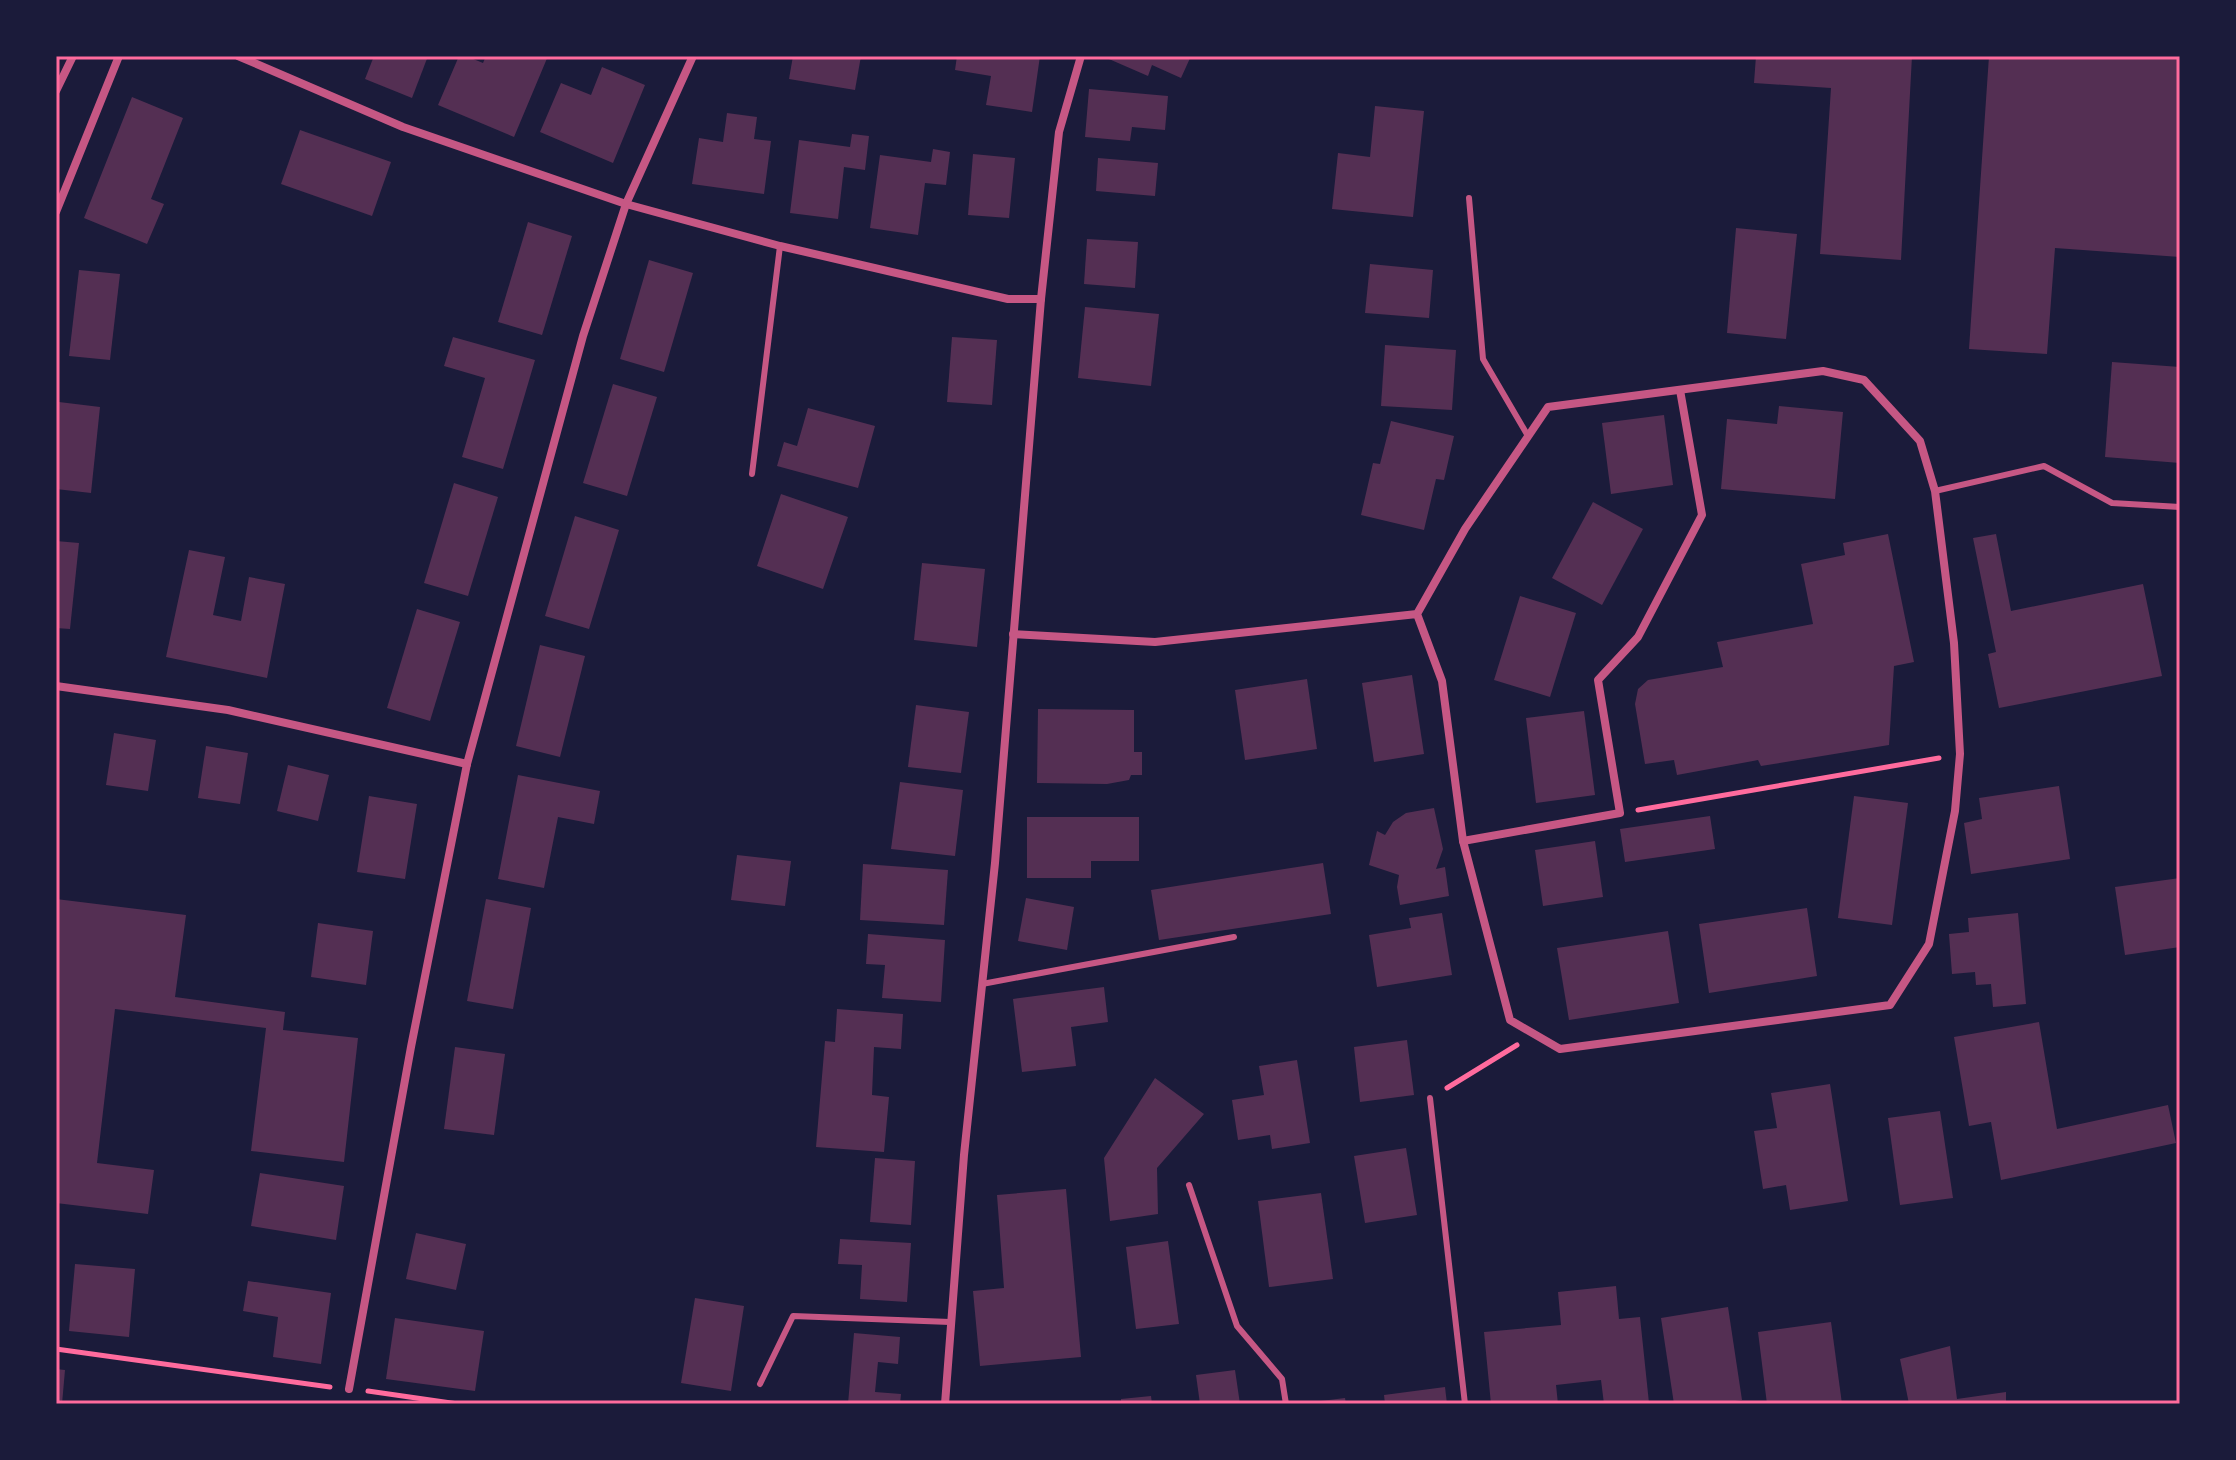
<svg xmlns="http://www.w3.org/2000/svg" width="2236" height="1460" font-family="Montserrat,sans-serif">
	<rect width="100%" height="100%" fill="#1b1b3a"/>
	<!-- building -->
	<g fill="#542f53">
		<polygon points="374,56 428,56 412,98 365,79"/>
		<polygon points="459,56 466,56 483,63 486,56 548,56 514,137 438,105"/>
		<polygon points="793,56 861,56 855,90 789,79"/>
		<polygon points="957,56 1040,56 1032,112 986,105 991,76 955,70"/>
		<polygon points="1102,56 1191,56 1181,78 1152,65 1148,76"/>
		<polygon points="1756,56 1912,56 1901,260 1820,254 1831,88 1754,83"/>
		<polygon points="1989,56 2180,56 2180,257 2055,248 2047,354 1969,349"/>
		<polygon points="602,67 645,85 613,163 540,132 561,83 591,95"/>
		<polygon points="1089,89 1168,96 1165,130 1132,127 1130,141 1085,137"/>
		<polygon points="132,97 183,118 151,199 164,204 147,244 84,218"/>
		<polygon points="1375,106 1424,111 1413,217 1332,209 1338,153 1370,157"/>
		<polygon points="727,113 757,117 754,139 771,141 764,194 692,184 699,138 723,142"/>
		<polygon points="300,130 391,162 372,216 281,184"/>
		<polygon points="852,134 869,136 865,170 844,167 838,219 790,213 799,140 850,147"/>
		<polygon points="933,149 950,152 946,185 925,183 918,235 870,228 880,155 931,162"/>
		<polygon points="973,154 1015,158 1009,218 968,215"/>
		<polygon points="1098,158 1158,163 1155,196 1096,191"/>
		<polygon points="528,222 572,236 542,335 498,322"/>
		<polygon points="1736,228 1797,234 1786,339 1727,333"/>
		<polygon points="1087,239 1138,242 1135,288 1084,284"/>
		<polygon points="649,260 693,273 664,372 620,359"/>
		<polygon points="1370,264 1433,270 1429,318 1365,313"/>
		<polygon points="79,270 120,274 110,360 69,356"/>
		<polygon points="1085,307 1159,314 1151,386 1078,378"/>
		<polygon points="453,337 535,360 503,469 462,457 485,378 444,366"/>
		<polygon points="952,337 997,340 992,405 947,402"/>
		<polygon points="1385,345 1456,350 1452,410 1381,406"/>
		<polygon points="2112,362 2180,367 2180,463 2105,457"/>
		<polygon points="613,384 657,397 627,496 583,483"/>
		<polygon points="59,402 100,407 91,493 56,489 56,430"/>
		<polygon points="1779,406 1843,412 1835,499 1721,489 1727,419 1777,424"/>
		<polygon points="808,408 875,426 858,488 777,466 784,442 797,446"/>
		<polygon points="1664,415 1673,485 1611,494 1602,423"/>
		<polygon points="1391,421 1454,436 1444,480 1436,479 1424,530 1361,515 1373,463 1380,464"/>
		<polygon points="454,483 498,497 468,596 424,583"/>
		<polygon points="781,494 848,517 823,589 757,566"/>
		<polygon points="1593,502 1643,529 1602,605 1552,578"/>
		<polygon points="575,516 619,530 589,629 545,616"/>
		<polygon points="1888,534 1914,662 1894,666 1889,745 1761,766 1758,760 1753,761 1677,775 1674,760 1645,764 1635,704 1638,689 1648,680 1723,667 1717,642 1813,624 1801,564 1845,555 1843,543"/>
		<polygon points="1996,534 2011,611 2143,584 2162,676 1999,708 1988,654 1996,652 1973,538"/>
		<polygon points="56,541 79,543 70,629 56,628"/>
		<polygon points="189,550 225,557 213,615 241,621 249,577 285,584 267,678 166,657"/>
		<polygon points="922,563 985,569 977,647 914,640"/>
		<polygon points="1520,596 1576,613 1550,697 1494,680"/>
		<polygon points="417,609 460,622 430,721 387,708"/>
		<polygon points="540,645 585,656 560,757 516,746"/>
		<polygon points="1412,675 1424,754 1374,762 1362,683"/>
		<polygon points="1307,679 1317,749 1245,760 1235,690"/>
		<polygon points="916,705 969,712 961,773 908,767"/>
		<polygon points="1038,709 1134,710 1134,752 1142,752 1142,775 1131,775 1129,780 1107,784 1037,783"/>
		<polygon points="1584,711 1595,795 1536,803 1526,718"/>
		<polygon points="114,733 156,740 148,791 106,785"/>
		<polygon points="206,746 248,753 240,804 198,798"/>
		<polygon points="288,765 329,775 318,821 277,811"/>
		<polygon points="518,775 600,791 594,824 558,817 544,888 498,879"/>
		<polygon points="900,782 963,790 955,856 891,849"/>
		<polygon points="2059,786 2070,859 1971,874 1964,823 1982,819 1979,798"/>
		<polygon points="369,796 417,804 405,879 357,872"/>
		<polygon points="1854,796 1908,803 1892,925 1838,918"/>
		<polygon points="1434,808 1443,849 1436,869 1445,867 1449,896 1400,905 1397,887 1399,875 1369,865 1377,831 1385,835 1393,822 1406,813"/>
		<polygon points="1710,816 1715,849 1625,862 1620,829"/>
		<polygon points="1027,817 1139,817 1139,861 1091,861 1091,878 1027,878"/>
		<polygon points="1595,841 1603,897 1543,906 1535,850"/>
		<polygon points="737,855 791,861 785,906 731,900"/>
		<polygon points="1323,863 1331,914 1159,940 1151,890"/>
		<polygon points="863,864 948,870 944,925 860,920"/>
		<polygon points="2180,878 2180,947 2125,955 2115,887"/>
		<polygon points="1026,898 1074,907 1067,950 1018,941"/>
		<polygon points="56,899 186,915 175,997 285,1012 283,1030 358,1038 344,1162 251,1151 266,1028 115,1009 97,1163 154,1170 148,1214 56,1203"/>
		<polygon points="486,899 531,908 513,1009 467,1001"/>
		<polygon points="1807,908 1817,976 1709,993 1699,924"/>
		<polygon points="1442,913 1452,975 1377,987 1369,935 1411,928 1409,918"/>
		<polygon points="2018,913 2026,1004 1993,1007 1991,984 1976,985 1975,972 1952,974 1949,934 1969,932 1968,918"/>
		<polygon points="318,923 373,931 366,985 311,977"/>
		<polygon points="1668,931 1679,1003 1569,1020 1557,948"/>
		<polygon points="868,934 945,940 941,1002 882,998 885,965 866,964"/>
		<polygon points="1104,987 1108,1022 1071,1027 1076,1066 1022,1072 1013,999"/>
		<polygon points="837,1009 903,1014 901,1049 874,1047 872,1095 889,1097 884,1152 816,1147 825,1041 835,1042"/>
		<polygon points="2039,1022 2057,1129 2168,1105 2176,1143 2001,1180 1991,1122 1969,1126 1954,1037"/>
		<polygon points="1407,1040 1414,1095 1360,1102 1354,1047"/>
		<polygon points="455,1047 505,1054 494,1135 444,1129"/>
		<polygon points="1297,1060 1310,1143 1272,1149 1270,1135 1238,1140 1232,1100 1264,1095 1259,1066"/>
		<polygon points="1155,1078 1204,1114 1157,1168 1158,1214 1110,1221 1104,1158"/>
		<polygon points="1830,1084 1848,1201 1790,1210 1786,1185 1763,1189 1754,1131 1777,1128 1771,1093"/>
		<polygon points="1940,1111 1953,1198 1900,1205 1888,1118"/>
		<polygon points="1406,1148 1417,1215 1365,1223 1354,1156"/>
		<polygon points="875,1158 915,1161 911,1225 870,1222"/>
		<polygon points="260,1173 344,1186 336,1240 251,1226"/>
		<polygon points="1066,1189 1081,1357 980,1366 973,1291 1004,1288 997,1195"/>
		<polygon points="1321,1193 1333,1279 1269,1287 1258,1201"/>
		<polygon points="416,1233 466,1244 456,1290 406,1279"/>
		<polygon points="840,1239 911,1243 907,1302 860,1299 862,1265 838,1264"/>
		<polygon points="1168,1241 1179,1324 1136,1329 1126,1247"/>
		<polygon points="75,1264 135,1269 129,1337 69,1331"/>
		<polygon points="248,1281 331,1293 321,1364 273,1357 278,1317 243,1311"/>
		<polygon points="1616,1286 1619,1319 1640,1317 1649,1403 1604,1404 1601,1380 1556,1385 1558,1404 1491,1404 1484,1332 1561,1325 1558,1292"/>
		<polygon points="695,1298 744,1306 731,1391 681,1383"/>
		<polygon points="1728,1307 1742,1400 1715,1404 1674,1404 1661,1318"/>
		<polygon points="395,1318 484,1331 475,1391 386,1379"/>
		<polygon points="1831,1322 1842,1404 1767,1404 1758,1332"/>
		<polygon points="854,1333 900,1337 898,1364 878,1362 875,1392 901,1394 900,1404 848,1404"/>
		<polygon points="1950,1346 1957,1399 2006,1392 2006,1404 1909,1404 1900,1359"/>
		<polygon points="56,1369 65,1370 62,1404 56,1404"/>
		<polygon points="1235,1370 1240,1404 1200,1404 1196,1375"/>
		<polygon points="1445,1387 1447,1404 1385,1404 1384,1395"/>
		<polygon points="1151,1396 1152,1404 1121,1404 1121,1399"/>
		<polygon points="1345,1398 1346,1404 1313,1404 1313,1402"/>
	</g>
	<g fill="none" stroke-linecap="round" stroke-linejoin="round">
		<!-- path -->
		<g stroke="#ff6b9d" stroke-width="5">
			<polyline points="1638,810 1939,758"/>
			<polyline points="1447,1088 1517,1045"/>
			<polyline points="56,1349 330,1387"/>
			<polyline points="368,1391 458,1404"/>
		</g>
		<!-- service -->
		<g stroke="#c65784" stroke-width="6">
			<polyline points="1469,198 1483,359 1528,436"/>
			<polyline points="752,474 780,246"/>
			<polyline points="1935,491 2044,466 2112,503 2180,507"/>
			<polyline points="982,984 1234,937"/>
			<polyline points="1430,1098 1465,1404"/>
			<polyline points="1189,1185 1237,1326 1282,1379 1286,1404"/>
			<polyline points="760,1384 793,1316 950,1322"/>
		</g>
		<!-- minor -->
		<g stroke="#c65784" stroke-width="8">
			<polyline points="238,56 403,127 626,204 780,246 1008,299 1041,299"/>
			<polyline points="56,91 73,56"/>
			<polyline points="56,212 119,56"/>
			<polyline points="1013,634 1155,642 1417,614 1442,681 1463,841 1510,1020 1560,1049 1890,1005 1929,944 1955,811 1960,754 1954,643 1935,491 1920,441 1864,380 1823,371 1548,407 1465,529 1417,614"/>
			<polyline points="56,686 228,710 467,764"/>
			<polyline points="1463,841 1620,813 1598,680 1638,637 1702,515 1680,390"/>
			<polyline points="349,1389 411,1047 467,764 583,336 626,204 693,56"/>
			<polyline points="945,1404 964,1155 995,863 1041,299 1059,132 1081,56"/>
		</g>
	</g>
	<!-- border -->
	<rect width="2236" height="1460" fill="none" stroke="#1b1b3a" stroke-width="116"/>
	<rect x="58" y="58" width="2120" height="1344" fill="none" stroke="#ff6b9d" stroke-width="3"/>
</svg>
